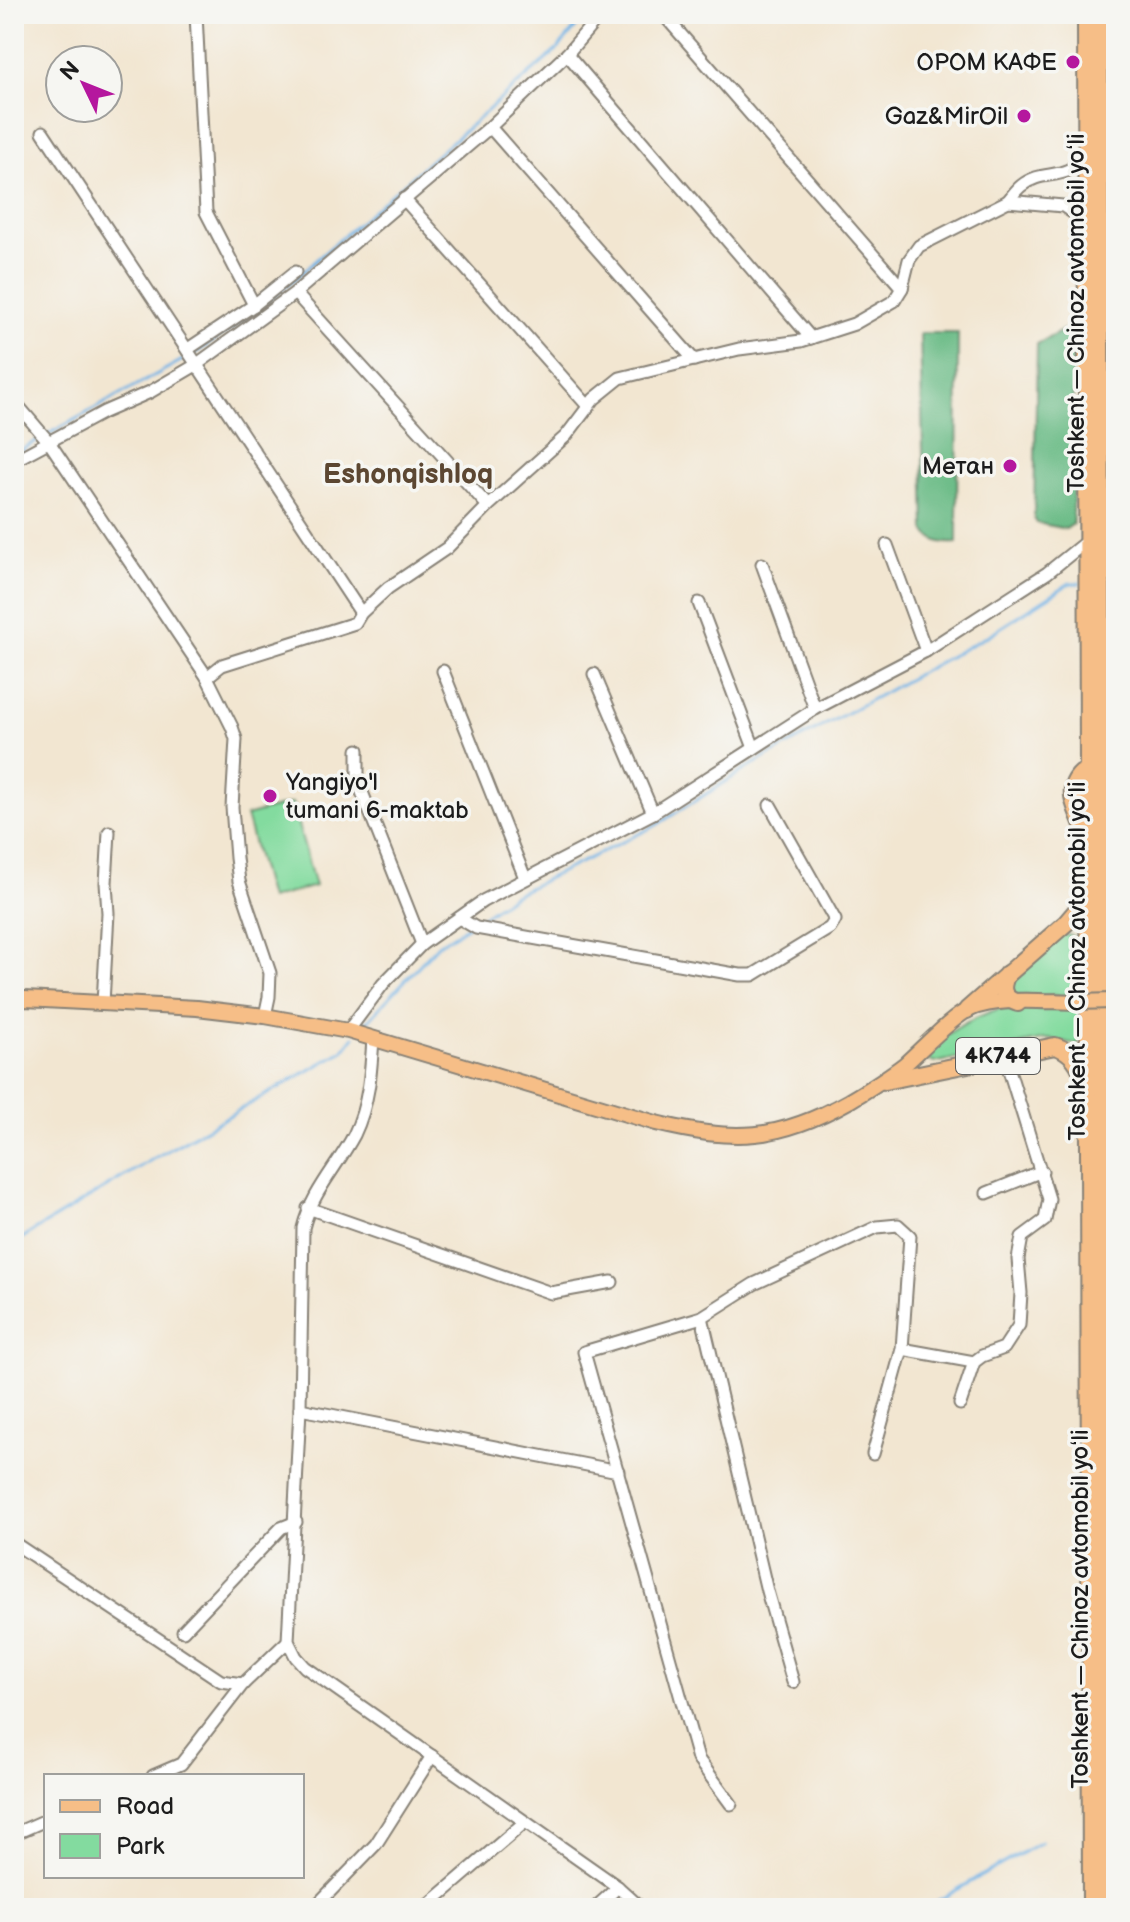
<svg xmlns="http://www.w3.org/2000/svg" width="1130" height="1922" font-family="'Balsamiq Sans',sans-serif">
	<rect width="100%" height="100%" fill="#f6f6f2"/>
	<filter id="ink" filterUnits="userSpaceOnUse"><feTurbulence type="fractalNoise" baseFrequency=".0125" numOctaves="2"/><feDisplacementMap in="SourceGraphic" scale="16" xChannelSelector="R" yChannelSelector="G"/><feConvolveMatrix kernelMatrix="1 2 1 2 8 2 1 2 1" color-interpolation-filters="sRGB"/></filter>
	<filter id="wash" filterUnits="userSpaceOnUse"><feTurbulence type="fractalNoise" baseFrequency=".006" numOctaves="4" result="noise"/><feDisplacementMap in="SourceGraphic" scale="32" xChannelSelector="R" yChannelSelector="G"/><feGaussianBlur stdDeviation="1.8" result="paint"/><feColorMatrix in="noise" values="0 0 0 0 0 0 0 0 0 0 0 0 0 0 0 0 0 1.4 0 .05"/><feComposite in="paint" operator="in"/></filter>
	<g filter="url(#wash)">
		<rect width="100%" height="100%" fill="#f2e6d1"/>
		<!-- green -->
		<g fill="#83db9f" stroke="#507c5e" stroke-width="2">
			<polygon points="292,803 315,886 269,899 246,816"/>
			<polygon points="1062,934 1073,936 1077,941 1079,995 1019,996 1013,994 1008,980"/>
			<path d="M998,1009h83v30l-4,5c-11,1 -20,-5 -31,-5l-112,24 -5,-3c2,-24 49,-44 69,-51z"/>
		</g>
		<!-- forest -->
		<g fill="#6abb86" stroke="#436c51" stroke-width="2">
			<polygon points="1073,325 1073,524 1066,529 1037,523 1034,518 1037,344"/>
			<path d="M920,333h38l-1,210c-14,1 -23,0 -32,-13z"/>
		</g>
		<g fill="none" stroke-linecap="round" stroke-linejoin="round">
			<!-- stream -->
			<g stroke="#71b3e6" stroke-width="3">
				<polyline points="194,354 233,328 276,295 557,50 587,14"/>
				<polyline points="47,435 188,357"/>
				<polyline points="14,455 41,438"/>
				<polyline points="474,922 514,895 655,826 754,764 989,635 1070,583 1080,583"/>
				<polyline points="361,1028 438,945 468,926"/>
				<polyline points="14,1243 151,1160 343,1051 354,1037"/>
				<polyline points="925,1908 1041,1842"/>
			</g>
		</g>
	</g>
	<g filter="url(#ink)">
		<g fill="none" stroke-linecap="round" stroke-linejoin="round">
			<!-- minor casing -->
			<g stroke="#878176" stroke-width="15">
				<g id="minor">
					<polyline points="196,14 206,212 254,305"/>
					<polyline points="663,14 902,288"/>
					<polyline points="567,54 811,338"/>
					<polyline points="490,127 694,360"/>
					<polyline points="43,132 361,613"/>
					<polyline points="404,199 588,406"/>
					<path d="M1008,201c4,-5 8,-11 13,-15 24,-19 42,-2 66,-31"/>
					<polyline points="295,293 488,506"/>
					<polyline points="188,349 254,305 295,272"/>
					<polyline points="14,401 49,442 207,677 232,727 236,739 232,807 236,858 239,881 270,973 269,997 265,1016"/>
					<polyline points="15,460 104,412 150,392 196,365 295,293 490,127 567,54 601,14"/>
					<polyline points="887,545 926,651"/>
					<polyline points="762,564 815,709"/>
					<polyline points="699,603 754,748"/>
					<polyline points="443,671 525,878"/>
					<polyline points="594,674 653,813"/>
					<polyline points="207,677 222,665 355,623 361,613 388,588 447,548 488,506 566,436 594,399 620,378 739,349 801,341 854,324 894,301 902,288 909,260 919,246 1008,201 1063,206 1087,222"/>
					<polyline points="358,750 358,782 422,944"/>
					<polyline points="459,918 476,928 740,975 753,975 830,928 835,920 770,805"/>
					<polyline points="103,1003 108,913 106,883 109,832"/>
					<polyline points="348,1031 383,984 422,944 483,901 653,813 815,709 926,651 1047,573 1088,540"/>
					<path d="M373,1038c-2,34 -4,66 -19,97 -17,32 -42,57 -51,93l-3,181 -12,232 8,16 9,10 313,220 23,21"/>
					<polyline points="987,1193 1042,1171"/>
					<polyline points="308,1208 551,1293 612,1282"/>
					<polyline points="702,1317 767,1591 793,1682"/>
					<polyline points="902,1349 974,1362"/>
					<polyline points="960,1404 974,1362 982,1356 1004,1348 1019,1325 1021,1293 1018,1259 1022,1237 1045,1220 1049,1199 1004,1054"/>
					<polyline points="300,1409 618,1471"/>
					<polyline points="14,1543 221,1681 243,1684"/>
					<polyline points="183,1631 281,1528 296,1522"/>
					<polyline points="153,1776 181,1764 243,1684 288,1641"/>
					<polyline points="731,1804 698,1759 584,1352 702,1317 754,1284 877,1227 898,1225 910,1236 902,1349 873,1454"/>
					<polyline points="14,1834 46,1820"/>
					<polyline points="314,1908 376,1844 432,1756"/>
					<polyline points="425,1908 525,1822"/>
					<polyline points="595,1908 618,1887"/>
				</g>
			</g>
			<!-- major casing -->
			<g stroke="#878176" stroke-width="18">
				<path id="major" d="M14,1000l11,-1 172,9 68,8 83,15 308,92c78,19 122,18 193,-22 20,-12 38,-23 56,-37 16,-14 48,-48 65,-55 29,-13 77,-7 109,-7"/>
			</g>
			<!-- highway casing -->
			<g stroke="#878176" stroke-width="20">
				<g id="highway">
					<polyline points="1086,14 1091,1908"/>
					<polyline points="1099,14 1106,1908"/>
					<path d="M1084,828c-6,-19 -21,-38 -2,-55h14"/>
					<polyline points="1106,879 1116,908"/>
					<path d="M1007,974c-7,15 -5,24 11,29"/>
					<polyline points="967,1010 1066,923 1078,909 1084,894"/>
					<path d="M885,1081l170,-35c17,5 25,18 30,35"/>
					<polyline points="1103,1094 1116,1071"/>
				</g>
			</g>
			<!-- minor -->
			<use href="#minor" stroke="#fff" stroke-width="11"/>
			<!-- major -->
			<use href="#major" stroke="#f6be87" stroke-width="14"/>
			<!-- highway -->
			<use href="#highway" stroke="#f6be87" stroke-width="16"/>
			<!-- major-bridge casing -->
			<g stroke="#878176" stroke-width="18" stroke-linecap="butt">
				<polyline id="major-bridge" points="1079,1002 1112,1001"/>
			</g>
			<!-- major-bridge -->
			<use href="#major-bridge" stroke="#f6be87" stroke-width="14"/>
		</g>
	</g>
	<!-- markers -->
	<g fill="#b5179e" stroke="#f6f6f2" stroke-width="3">
		<circle cx="1073" cy="62" r="8"/>
		<circle cx="1024" cy="116" r="8"/>
		<circle cx="1010" cy="466" r="8"/>
		<circle cx="270" cy="796" r="8"/>
	</g>
	<g text-anchor="middle" dominant-baseline="central" stroke-width="7" stroke-linejoin="round" paint-order="stroke">
		<!-- shield labels -->
		<rect fill="#f6f6f2" stroke="#5d5d5c" stroke-width="2" x="956" y="1038" width="84" height="36" rx="6"/>
		<g font-size="22" font-weight="bold" fill="#1c1c1c">
			<text x="998" y="1056">4К744</text>
		</g>
		<!-- poi labels -->
		<g font-size="24" fill="#1c1c1c" stroke="#f6f6f2" text-anchor="end">
			<text x="1057" y="62">ОРОМ КАФЕ</text>
			<text x="1008" y="116">Gaz&amp;MirOil</text>
			<text x="994" y="466">Метан</text>
			<text x="286" y="782" text-anchor="start">Yangiyo'l<tspan x="286" dy="28">tumani 6-maktab</tspan></text>
		</g>
		<!-- street labels -->
		<g font-size="24" fill="#1c1c1c" stroke="#f6f6f2">
			<text transform="translate(1076 313) rotate(-90)">Toshkent — Chinoz avtomobil yoʻli</text>
			<text transform="translate(1077 961) rotate(-90)">Toshkent — Chinoz avtomobil yoʻli</text>
			<text transform="translate(1080 1609) rotate(-90)">Toshkent — Chinoz avtomobil yoʻli</text>
		</g>
		<!-- quarter labels -->
		<g font-size="28" font-weight="bold" fill="#5c4732" stroke="#f6f6f2">
			<text x="408" y="474">Eshonqishloq</text>
		</g>
	</g>
	<!-- margin -->
	<rect width="1130" height="1922" fill="none" stroke="#f6f6f2" stroke-width="48"/>
	<!-- legend -->
	<rect x="44" y="1774" width="260" height="104" fill="#f6f6f2" stroke="#9f9f9c" stroke-width="2"/>
	<rect x="60" y="1800" width="40" height="12" fill="#f6be87" stroke="#9f9f9c" stroke-width="2"/>
	<text x="116" y="1814" font-size="24" fill="#1c1c1c">Road</text>
	<rect x="60" y="1834" width="40" height="24" fill="#83db9f" stroke="#9f9f9c" stroke-width="2"/>
	<text x="116" y="1854" font-size="24" fill="#1c1c1c">Park</text>
	<!-- north arrow -->
	<g transform="translate(84 84) rotate(313)"><circle r="38" fill="#f6f6f2" stroke="#9f9f9c" stroke-width="2"/>
	<path d="M0-6L14 30L0 20L-14 30Z" fill="#b5179e"/>
	<text y="-12" font-size="22" font-weight="bold" text-anchor="middle" fill="#1c1c1c">N</text>
	</g>
</svg>
